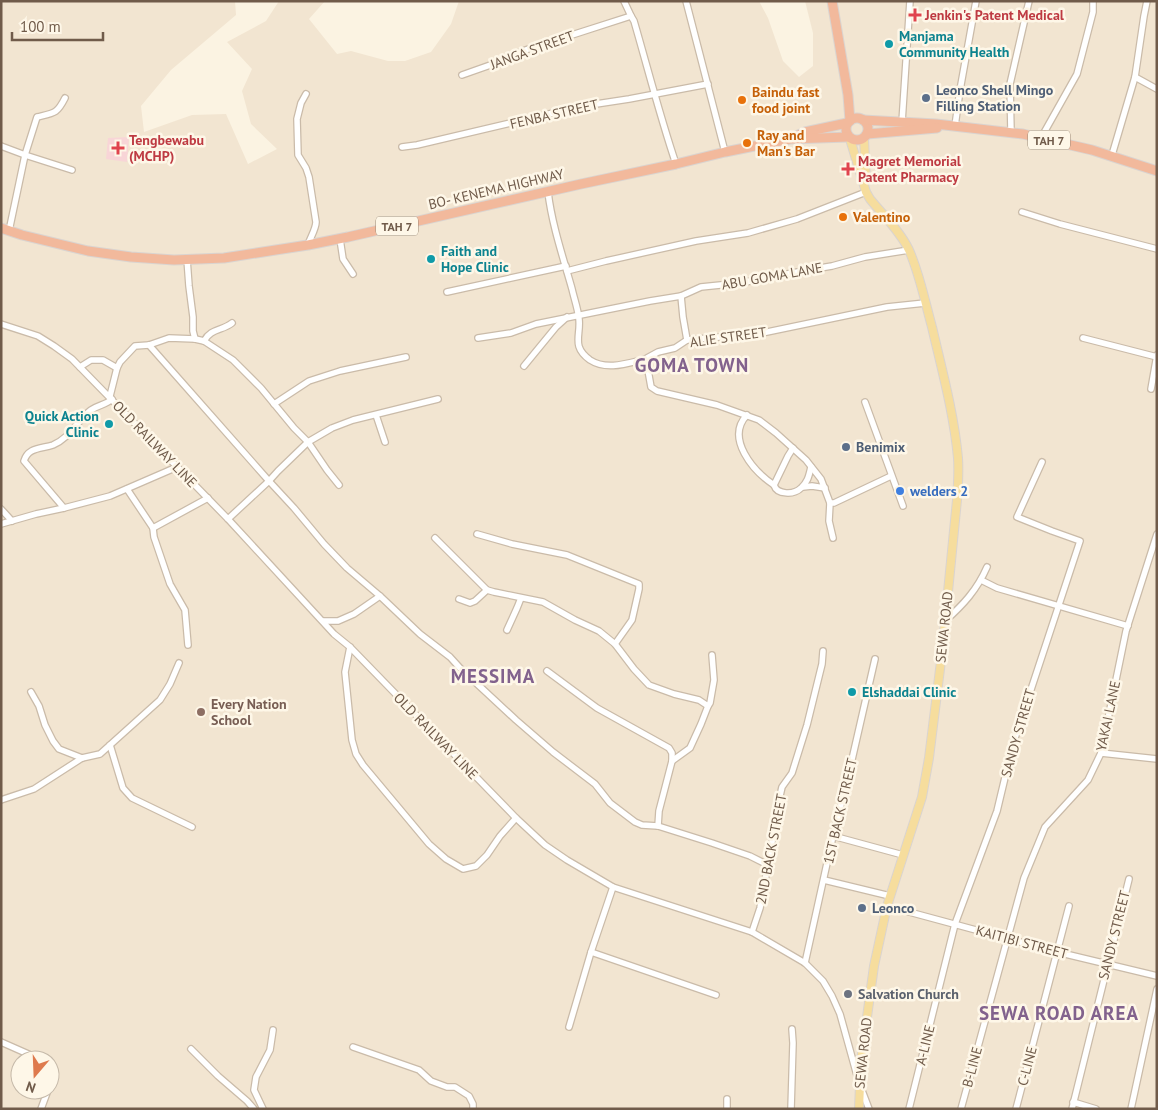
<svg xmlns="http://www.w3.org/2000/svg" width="1158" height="1110" font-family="'PT Sans',sans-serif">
	<rect width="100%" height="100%" fill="#fbf3e2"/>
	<!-- residential -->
	<path fill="#f2e5d1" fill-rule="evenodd" d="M1,1h234l1,14 -65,55 -30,36 3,26 48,-17 34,-1 22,50 29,-15 -26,-25 -9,-33 10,-22 -25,-27 39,-21 13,-20h46l-16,18 28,35 14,-3 37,10h17l26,-9 20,-28 8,-23h300l9,17 15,43 16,16 14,-11v-33l-8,-32h352v1108h-1156zM20,1060h30v30h-30z"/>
	<!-- medical -->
	<polygon fill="#f8d5d7" points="129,137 127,162 106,159 108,138"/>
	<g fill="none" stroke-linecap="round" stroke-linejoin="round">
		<!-- minor casing -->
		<g stroke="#cabba9" stroke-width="8">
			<g id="minor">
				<polyline points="624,1 631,16"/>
				<polyline points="686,1 725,152"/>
				<path d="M462,75l48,-17 10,-6 25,-9 30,-9 56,-18 3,5c14,48 26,96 42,143"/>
				<polyline points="1135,77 1157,89"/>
				<path d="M306,94l-5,9 -4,16 1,36 8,13 3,9 7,45c0,7 -6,16 -8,23"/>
				<polyline points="902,122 910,1"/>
				<polyline points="955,126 960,90 976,1"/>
				<polyline points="1011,132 1010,84 1029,1"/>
				<polyline points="1041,138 1077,74 1093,12 1093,1"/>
				<polyline points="1,146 25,155 72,170"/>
				<polyline points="402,147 417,145 583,106 629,99 708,84"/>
				<polyline points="1112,155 1135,77 1144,16 1147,1"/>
				<path d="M548,192c4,33 15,65 24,97 2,9 6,20 7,30 2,17 -8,27 11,41 17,11 38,3 56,-1l1,-1 11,-6 17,-4 12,-8 75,-7 125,-26 38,-4"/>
				<polyline points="1022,212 1060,224 1157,249"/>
				<path d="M9,231l16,-76 12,-38c17,-4 20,-3 28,-19"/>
				<polyline points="340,239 343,259 353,274"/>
				<polyline points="187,259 189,286 193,317 193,331 195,339"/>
				<polyline points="567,271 606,261 696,241 748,233 797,219 866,192"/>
				<polyline points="447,292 566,266"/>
				<polyline points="1,324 38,336 54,346 72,359 228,519 334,634 350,647 516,818 545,845 567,860 613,887 752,932 805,963 823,981 832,996 840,1014 858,1079"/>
				<polyline points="478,338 511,333 536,324 650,301 681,296"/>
				<polyline points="1083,338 1157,357"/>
				<polyline points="687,340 683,317 681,296 701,287 740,283 808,270 832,266 865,257 909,250"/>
				<path d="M204,341c7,-13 18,-10 28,-18"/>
				<polyline points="149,345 269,481 294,508 324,544 347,568 380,596 354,614 338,621 323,621"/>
				<polyline points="646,359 651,387 657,391 717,405 759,420 776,433 806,460 821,479 830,503 834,503 891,476"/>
				<polyline points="524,366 556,327 567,317"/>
				<polyline points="80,367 91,360 103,360 117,368"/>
				<polyline points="1151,389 1157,355"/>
				<polyline points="110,396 117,368 120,362 135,346 149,345 169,338 195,339 204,341 233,360 261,388 294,428 308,442 327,470 339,485"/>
				<polyline points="865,402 903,506"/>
				<polyline points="274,404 309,381 340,371 406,357"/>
				<polyline points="376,415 385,442"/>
				<path d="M747,415c-22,23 6,56 27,70"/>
				<path d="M793,448l-5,8 -14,29c3,10 20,10 27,3 7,-6 8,-13 10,-21"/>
				<polyline points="803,487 812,486 825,488"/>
				<polyline points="127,489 153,528 154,537 170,584 185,610 188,645"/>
				<polyline points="830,503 829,521 833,538"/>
				<path d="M64,508l-40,-47c4,-14 17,-12 29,-16 17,-7 24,-24 38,-35 7,-5 15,-5 21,-11"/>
				<polyline points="1,509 12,521"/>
				<polyline points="228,519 269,481 278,471 308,442 332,428 353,420 438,399"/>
				<polyline points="1,524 36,514 64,508 110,496 177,467"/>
				<polyline points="153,528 208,498"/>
				<polyline points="477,534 512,544 567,555 639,584 639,589 632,620 615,644"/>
				<polyline points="435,538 487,590 494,592 543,602 575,620 599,631 615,644 634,669 649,685 674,694 699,700 708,706"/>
				<polyline points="981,580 997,588 1128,626"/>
				<polyline points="380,596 420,634 450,657 460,668 516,720 553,752 595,784 610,803 635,822 642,825 658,826 712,843 750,856 768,865"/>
				<polyline points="459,599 470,603 475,601 487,590"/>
				<path d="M945,621c18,-16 32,-31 42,-54"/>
				<polyline points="507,630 517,608 521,598"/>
				<polyline points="350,647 345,672 352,740 356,754 363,765 429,844 446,859 463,869 476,866 487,855 500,836 516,818"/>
				<polyline points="547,671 597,708 669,748 672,753 672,761"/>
				<polyline points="31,692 39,706 45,725 53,741 59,749 82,758"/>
				<polyline points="110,745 123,788 132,798 192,827"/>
				<polyline points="1101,753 1157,759"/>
				<polyline points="1,800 34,789 82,758 100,754 160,700 170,684 179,663"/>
				<polyline points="658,826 659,811 672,761 690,748 701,724 708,706 710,703 714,680 712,655"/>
				<polyline points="833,836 903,855"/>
				<polyline points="824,880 890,896"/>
				<polyline points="887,906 1057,952 1157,976"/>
				<polyline points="752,932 760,908 774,831 777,809 782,787 792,773 807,725 822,664 823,651"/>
				<polyline points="591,952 716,995"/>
				<polyline points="805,963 833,836 848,777 875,659"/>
				<polyline points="569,1027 591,952 613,887"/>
				<polyline points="1,1042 35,1057 39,1060"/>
				<polyline points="353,1047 419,1070 431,1081 447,1087 455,1087 469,1096 473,1104 473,1109"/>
				<polyline points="191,1049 218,1076 247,1101 254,1109"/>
				<polyline points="50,1071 52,1079 50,1083"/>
				<polyline points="861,1088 869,1109"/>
				<polyline points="1073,1102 1096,1109"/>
				<polyline points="41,1109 48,1090"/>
				<polyline points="263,1109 254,1090 256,1077 270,1050 273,1030"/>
				<polyline points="727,1109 727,1099"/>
				<polyline points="791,1109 793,1043 792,1029"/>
				<polyline points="909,1109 955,924 997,811 1013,744 1080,541 1052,531 1017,517 1042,462"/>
				<polyline points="961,1109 1024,878 1045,827 1088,780 1101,753 1126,631 1157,534"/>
				<polyline points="1016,1109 1069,906"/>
				<polyline points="1072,1109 1129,879"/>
				<polyline points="1131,1109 1157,989"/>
			</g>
		</g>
		<!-- major casing -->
		<g stroke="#dad4d0" stroke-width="10">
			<g id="major">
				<polyline points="864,138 866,181"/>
				<path d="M850,139l16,53 4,7c13,16 30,32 39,51 11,25 16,52 23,77 10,43 22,87 26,131 1,14 0,28 -1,42l-15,153 -13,105 -7,39 -35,109 -13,60 -13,95 -2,48"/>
			</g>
		</g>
		<!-- highway casing -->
		<g stroke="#dad4d0" stroke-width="11">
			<g id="highway">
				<polyline points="832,1 848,95 850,121"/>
				<circle cx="857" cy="129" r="11"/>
				<polyline points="863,120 936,124 1023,134 1092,150 1157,171"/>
				<polyline points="867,134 937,128"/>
				<polyline points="794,137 805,132 847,123"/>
				<polyline points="1,228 22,235 88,251 131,257 174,260 224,258 308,245 348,237 581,184 676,164 725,152 790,139 848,137"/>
			</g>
		</g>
		<!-- minor -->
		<use href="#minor" stroke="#fff" stroke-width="5.5"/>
		<!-- major -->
		<use href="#major" stroke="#f6dd9d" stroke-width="8"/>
		<!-- highway -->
		<use href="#highway" stroke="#f2b99c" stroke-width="9"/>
	</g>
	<!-- markers -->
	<g fill="#e0444e" stroke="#fef7e8" stroke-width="2">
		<path d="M912.5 7.5h5v5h5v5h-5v5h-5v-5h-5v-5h5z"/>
		<path d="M115.5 140.5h5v5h5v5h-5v5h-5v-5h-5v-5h5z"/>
		<path d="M845.5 161.5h5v5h5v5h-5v5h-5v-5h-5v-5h5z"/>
	</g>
	<g fill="#0f9aa8" stroke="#fef7e8" stroke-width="2">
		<circle cx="889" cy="44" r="5"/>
		<circle cx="431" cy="259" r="5"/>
		<circle cx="109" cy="424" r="5"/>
		<circle cx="852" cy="692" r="5"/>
	</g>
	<g fill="#5c6f8a" stroke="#fef7e8" stroke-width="2">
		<circle cx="926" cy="98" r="5"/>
		<circle cx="846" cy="447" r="5"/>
		<circle cx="862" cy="908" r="5"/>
	</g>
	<g fill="#e8710a" stroke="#fef7e8" stroke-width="2">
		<circle cx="742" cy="100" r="5"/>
		<circle cx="747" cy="143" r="5"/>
		<circle cx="843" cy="217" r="5"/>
	</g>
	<circle fill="#3f7fe0" stroke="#fef7e8" stroke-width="2" cx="900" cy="491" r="5"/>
	<circle fill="#8d6e63" stroke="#fef7e8" stroke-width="2" cx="201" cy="712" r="5"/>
	<circle fill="#6b7280" stroke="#fef7e8" stroke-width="2" cx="848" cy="994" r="5"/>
	<g text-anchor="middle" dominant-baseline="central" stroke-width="5" stroke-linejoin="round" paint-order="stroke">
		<!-- shield labels -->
		<g fill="#fef7e8" stroke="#9b8a79" stroke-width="1">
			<rect x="1028" y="130.5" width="42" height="19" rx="4"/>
			<rect x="376" y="216.5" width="42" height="19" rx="4"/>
		</g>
		<g font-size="12" font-weight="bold" fill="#705b4a">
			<text x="1049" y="140">TAH 7</text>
			<text x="397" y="226">TAH 7</text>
		</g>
		<!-- health labels -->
		<g font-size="14" font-weight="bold" fill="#be3a42" stroke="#fef7e8" text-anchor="start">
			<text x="925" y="15">Jenkin's Patent Medical</text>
			<text x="129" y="140">Tengbewabu<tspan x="129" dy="16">(MCHP)</tspan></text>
			<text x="858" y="161">Magret Memorial<tspan x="858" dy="16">Patent Pharmacy</tspan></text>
		</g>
		<!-- culture labels -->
		<g font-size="14" font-weight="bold" fill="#0d838f" stroke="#fef7e8" text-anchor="start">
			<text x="899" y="36">Manjama<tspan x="899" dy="16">Community Health</tspan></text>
			<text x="441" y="251">Faith and<tspan x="441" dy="16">Hope Clinic</tspan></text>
			<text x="99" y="416" text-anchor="end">Quick Action<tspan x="99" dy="16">Clinic</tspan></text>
			<text x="862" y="692">Elshaddai Clinic</text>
		</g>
		<!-- street labels -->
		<g font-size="14" fill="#705b4a" stroke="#fef7e8">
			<text transform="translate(532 50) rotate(-20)">JANGA STREET</text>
			<text transform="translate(554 114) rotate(-13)">FENBA STREET</text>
			<text transform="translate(496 189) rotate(-13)">BO- KENEMA HIGHWAY</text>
			<text transform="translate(772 276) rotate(-10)">ABU GOMA LANE</text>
			<text transform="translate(728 337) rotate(-8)">ALIE STREET</text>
			<text transform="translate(155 444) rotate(46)">OLD RAILWAY LINE</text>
			<text transform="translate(944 627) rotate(-84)">SEWA ROAD</text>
			<text transform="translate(1108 716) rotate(-78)">YAKAI LANE</text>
			<text transform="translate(1018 733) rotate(-74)">SANDY STREET</text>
			<text transform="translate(436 736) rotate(46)">OLD RAILWAY LINE</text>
			<text transform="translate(840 811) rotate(-77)">1ST BACK STREET</text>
			<text transform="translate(771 849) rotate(-79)">2ND BACK STREET</text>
			<text transform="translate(1114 935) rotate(-76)">SANDY STREET</text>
			<text transform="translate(1022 942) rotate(15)">KAITIBI STREET</text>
			<text transform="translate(925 1045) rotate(-76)">A-LINE</text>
			<text transform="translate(863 1053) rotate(-84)">SEWA ROAD</text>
			<text transform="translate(1027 1066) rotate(-75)">C-LINE</text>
			<text transform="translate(972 1067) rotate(-75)">B-LINE</text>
		</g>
		<!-- service labels -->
		<g font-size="14" font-weight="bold" fill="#4e5e75" stroke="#fef7e8" text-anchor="start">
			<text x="936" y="90">Leonco Shell Mingo<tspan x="936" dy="16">Filling Station</tspan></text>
			<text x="856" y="447">Benimix</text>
			<text x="872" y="908">Leonco</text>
		</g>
		<!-- food labels -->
		<g font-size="14" font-weight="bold" fill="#c56008" stroke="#fef7e8" text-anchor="start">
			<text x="752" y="92">Baindu fast<tspan x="752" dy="16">food joint</tspan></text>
			<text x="757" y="135">Ray and<tspan x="757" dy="16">Man's Bar</tspan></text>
			<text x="853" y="217">Valentino</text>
		</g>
		<!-- shop labels -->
		<g font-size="14" font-weight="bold" fill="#366cbe" stroke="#fef7e8" text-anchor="start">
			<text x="910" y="491">welders 2</text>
		</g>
		<!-- education labels -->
		<g font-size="14" font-weight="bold" fill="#785e54" stroke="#fef7e8" text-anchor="start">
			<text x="211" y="704">Every Nation<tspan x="211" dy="16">School</tspan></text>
		</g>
		<!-- worship labels -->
		<g font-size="14" font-weight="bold" fill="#5b616d" stroke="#fef7e8" text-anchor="start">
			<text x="858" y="994">Salvation Church</text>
		</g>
		<!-- district labels -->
		<g font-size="19" font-weight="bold" letter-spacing="1" fill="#82628d" stroke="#fef7e8">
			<text x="692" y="365">GOMA TOWN</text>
			<text x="493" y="676">MESSIMA</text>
			<text x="1059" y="1013">SEWA ROAD AREA</text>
		</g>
	</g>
	<!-- border -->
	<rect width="1158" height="1110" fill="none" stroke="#705b4a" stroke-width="5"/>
	<!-- north arrow -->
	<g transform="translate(35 1075) rotate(199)"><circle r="24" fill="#fef7e8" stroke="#c5b9a9"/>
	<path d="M0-4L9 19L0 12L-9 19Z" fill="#de7a4d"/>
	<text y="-8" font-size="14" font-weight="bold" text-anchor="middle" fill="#705b4a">N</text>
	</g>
	<!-- scale -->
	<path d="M12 32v8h91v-8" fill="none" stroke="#705b4a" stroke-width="2.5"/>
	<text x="20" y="32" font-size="15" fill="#705b4a" stroke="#fef7e8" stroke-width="4" paint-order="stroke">100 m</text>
</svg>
